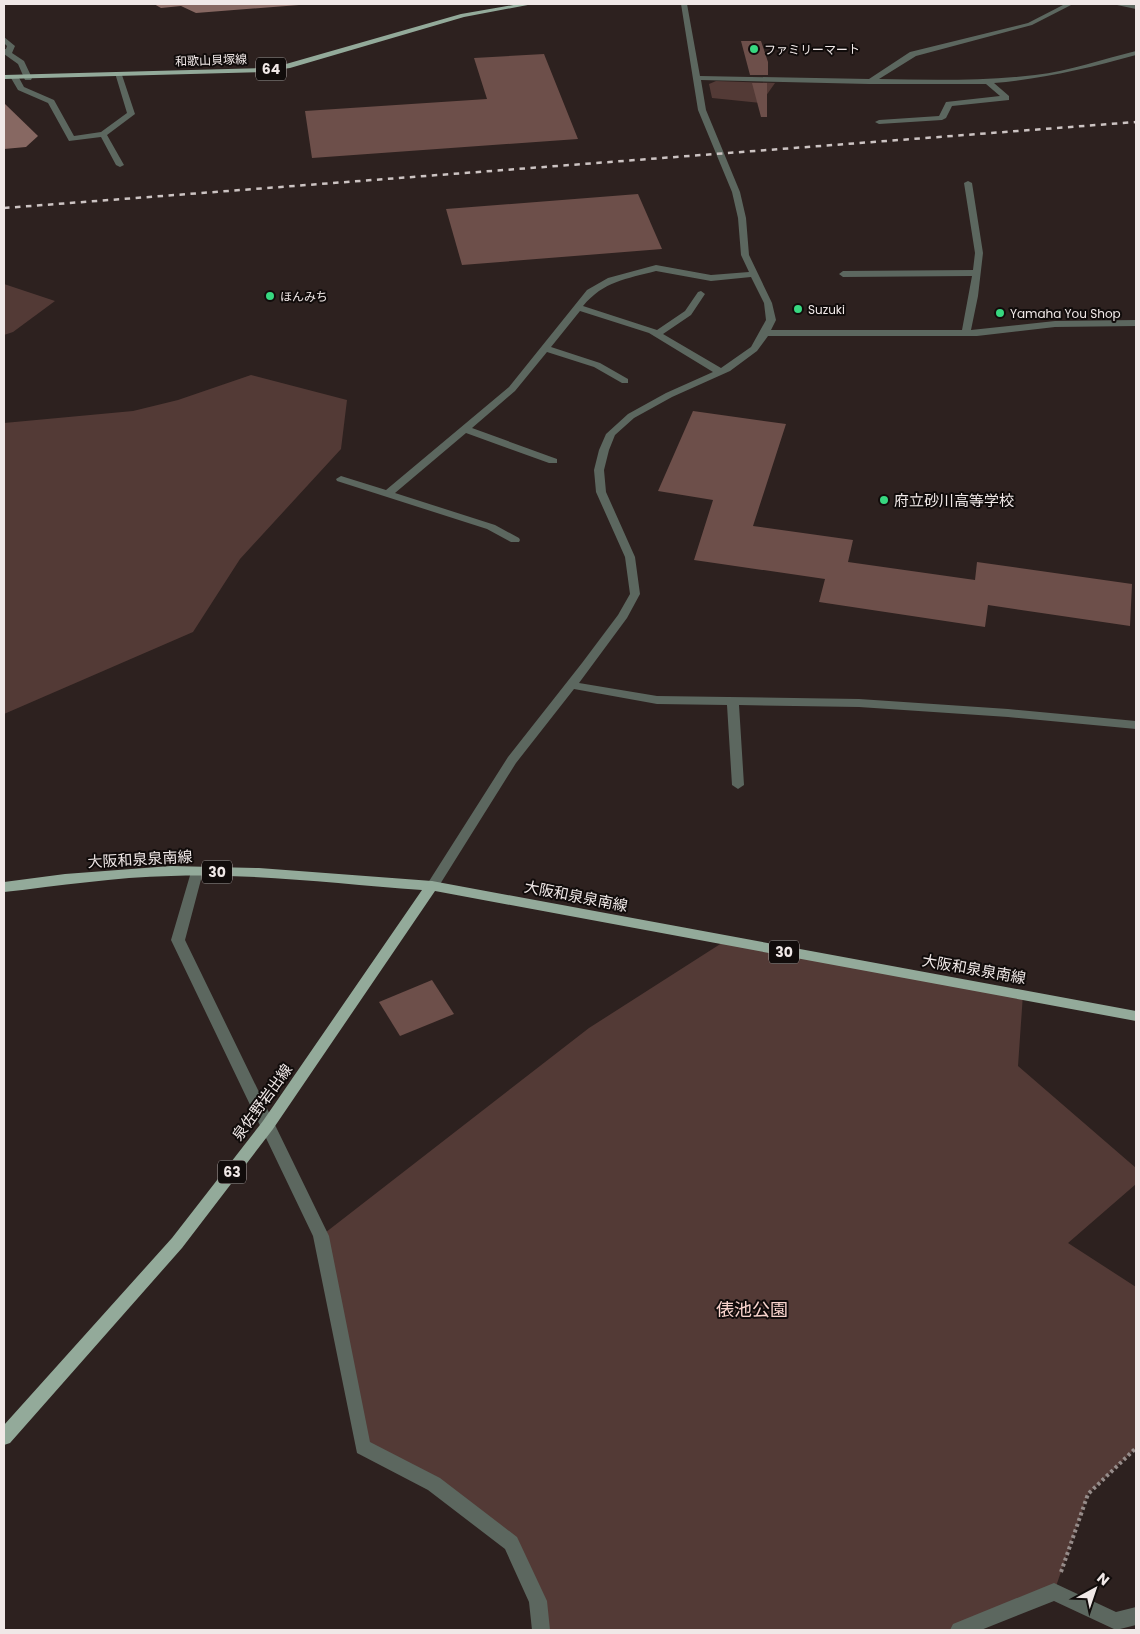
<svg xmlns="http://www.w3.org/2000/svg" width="1140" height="1634" font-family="Poppins,'Noto Sans JP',sans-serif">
	<rect width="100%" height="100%" fill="#2d211f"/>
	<!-- green -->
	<g fill="#533a36">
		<polygon points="716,81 775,83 761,103 712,98 709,84"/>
		<polygon points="4,284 55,301 13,332 4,335"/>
		<polygon points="251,375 347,400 341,449 240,559 193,632 4,714 4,423 133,411 178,400"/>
		<polygon points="725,941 1023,994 1018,1066 1136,1168 1136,1184 1068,1243 1136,1287 1136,1448 1088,1494 1054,1592 959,1630 541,1630 538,1601 511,1543 363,1447 321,1236 589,1028"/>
	</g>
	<!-- water -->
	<g fill="#876862">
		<polygon points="154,4 312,4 196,13 181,6 161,8"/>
		<polygon points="4,103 38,136 26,147 4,149"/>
	</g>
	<!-- building -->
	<g fill="#6d4f4a">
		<polygon points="741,41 761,41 768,62 768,75 750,75"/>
		<polygon points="544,54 578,139 312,158 305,111 487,99 474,58"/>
		<polygon points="752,83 767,83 767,117 761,117"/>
		<polygon points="638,194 662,249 462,265 446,209"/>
		<polygon points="693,411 786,424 753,526 853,540 848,562 975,580 977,562 1132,584 1130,626 988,605 985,627 819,602 825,579 694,560 713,500 658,491"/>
		<polygon points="432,980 454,1014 400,1036 379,1002"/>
	</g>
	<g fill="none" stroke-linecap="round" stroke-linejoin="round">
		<!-- path -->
		<polyline stroke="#968c8a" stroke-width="4" stroke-dasharray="3 3" stroke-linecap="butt" points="1061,1572 1088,1494 1136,1448"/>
		<!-- minor -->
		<g fill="#5c675f" fill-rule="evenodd">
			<path d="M681,4h6l13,72 169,3 41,-27 118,-29 37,-19h8l-41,21 -116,31 -37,23c52,1 104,2 156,-4 35,-4 68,-16 101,-24v4c-47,13 -93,24 -142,28l15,13v4l-57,6 -6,12 -4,2 -63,4 -4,-2 4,-2 60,-4 7,-14 54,-6 -14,-12h-117l-168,-4 5,30 34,82 6,26 3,37 23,48 4,17 -5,10h191l10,-54 -129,1 -4,-3 4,-3 130,-1 2,-17 -11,-70 4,-2 4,2 11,70 -5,43 -7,34 84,-9 81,-1v6l-81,1 -78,9h-209l-11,15 -27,20 -58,26 -38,21 -19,17 -6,15 -5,20 2,22 29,65 5,37 -13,24 -48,65 78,13 202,3 149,10 128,12v8l-128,-12 -149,-10 -120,-2 5,80 -6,4 -6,-4 -5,-80 -70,-1 -83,-15 -58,74 -79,126h-10l-1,-3 82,-129 74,-94 36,-48 12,-21 -5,-37 -29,-65 -2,-22 5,-20 7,-16 22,-20 38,-21 47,-21 -64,-39 -69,-22 -29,36 49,16 28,16v4h-6l-28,-16 -47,-15 -32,39 -43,37 85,31v4h-8l-83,-30 -71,60 100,32 24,13 1,2 -1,2h-8l-24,-13 -150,-48 -1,-2 5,-3 45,14 123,-103 78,-97 21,-12 48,-13 55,10 38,-3 -8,-17 -3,-37 -6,-26 -34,-82zM656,271l55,10 40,-4 13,26 2,17 -15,27 -30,21 -58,-34 28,-19 14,-21 -4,-3 -3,1 -13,19 -28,19 -74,-24c21,-25 43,-27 73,-35z"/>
			<polygon points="1116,4 1136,5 1136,9 1117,5"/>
			<polygon points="4,37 15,46 12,53 24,61 32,78 31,80 25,80 18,64 4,54 4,49 6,49 7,46 4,43"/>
			<polygon points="115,73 122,75 135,114 107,135 124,165 120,167 116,165 101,137 69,141 48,103 18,90 11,78 18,76 24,87 54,100 74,136 101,132 127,113"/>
			<polygon points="197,867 202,869 203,872 185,940 329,1236 370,1442 440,1478 517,1537 547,1601 550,1630 532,1630 529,1602 505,1549 428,1490 357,1453 313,1236 171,940 191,872 192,869"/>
			<polygon points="1054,1583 1116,1612 1136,1607 1136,1625 1116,1630 1054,1601 981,1630 950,1630 953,1624"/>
		</g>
		<!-- major -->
		<g fill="#93aa9a" fill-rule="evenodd">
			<polygon points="519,4 533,4 464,17 290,68 262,72 4,79 4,75 262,68 286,64 461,14"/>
			<path d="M171,866l88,2 173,13 704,130v10l-701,-130 -162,238 -91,119 -172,195 -6,2v-20l168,-187 91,-117 159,-231c-83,-6 -167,-17 -251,-14 -56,1 -112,10 -167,16v-10l61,-8z"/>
		</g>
		<!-- rail -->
		<polyline stroke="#ccc3c2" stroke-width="2.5" stroke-dasharray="5.5 5.5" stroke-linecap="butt" points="4,208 1136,122"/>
	</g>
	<!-- markers -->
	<g fill="#37d880" stroke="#110c0b" stroke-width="2">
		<circle cx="754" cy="49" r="5"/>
		<circle cx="270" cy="296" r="5"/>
		<circle cx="798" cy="309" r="5"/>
		<circle cx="1000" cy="313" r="5"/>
		<circle cx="884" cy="500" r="5"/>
	</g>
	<g text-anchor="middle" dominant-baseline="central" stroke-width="4" stroke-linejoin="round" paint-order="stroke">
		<!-- far-poi labels -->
		<g font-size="12" fill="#f0e8e7" stroke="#110c0b" text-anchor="start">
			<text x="764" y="49">ファミリーマート</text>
			<text x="280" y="296">ほんみち</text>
			<text x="808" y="309">Suzuki</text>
			<text x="1010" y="313">Yamaha You Shop</text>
		</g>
		<!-- far-street labels -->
		<g font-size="12" fill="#f0e8e7" stroke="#110c0b">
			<text transform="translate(211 60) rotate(-2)">和歌山貝塚線</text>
		</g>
		<!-- shield labels -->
		<g fill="#110c0b" stroke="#ada6a5" stroke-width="1">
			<rect x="256" y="57.5" width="30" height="23" rx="4"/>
			<rect x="202" y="860.5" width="30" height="23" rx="4"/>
			<rect x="769" y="940.5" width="30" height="23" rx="4"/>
			<rect x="218" y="1160.5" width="28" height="23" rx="4"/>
		</g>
		<g font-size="14" font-weight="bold" fill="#f0e8e7">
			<text x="271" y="69">64</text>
			<text x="217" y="872">30</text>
			<text x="784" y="952">30</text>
			<text x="232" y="1172">63</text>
		</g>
		<!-- poi labels -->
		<g font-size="15" fill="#f0e8e7" stroke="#110c0b" text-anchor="start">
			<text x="894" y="500">府立砂川高等学校</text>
		</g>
		<!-- street labels -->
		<g font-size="15" fill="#f0e8e7" stroke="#110c0b">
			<text transform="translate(140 859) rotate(-3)">大阪和泉泉南線</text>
			<text transform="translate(576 896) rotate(11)">大阪和泉泉南線</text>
			<text transform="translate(974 969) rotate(10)">大阪和泉泉南線</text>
			<text transform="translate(262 1102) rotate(-54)">泉佐野岩出線</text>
		</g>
		<!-- near-park labels -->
		<g font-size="18" fill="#f9d4cd" stroke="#110c0b">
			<text x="752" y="1309">俵池公園</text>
		</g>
	</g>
	<!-- border -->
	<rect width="1140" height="1634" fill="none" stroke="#f0e8e7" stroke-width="10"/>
	<!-- north arrow -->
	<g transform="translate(1095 1589) rotate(40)" stroke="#110c0b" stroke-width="4" paint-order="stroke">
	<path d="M0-4L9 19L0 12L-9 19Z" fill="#f0e8e7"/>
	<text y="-8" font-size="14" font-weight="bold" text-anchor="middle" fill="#f0e8e7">N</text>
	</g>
</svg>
